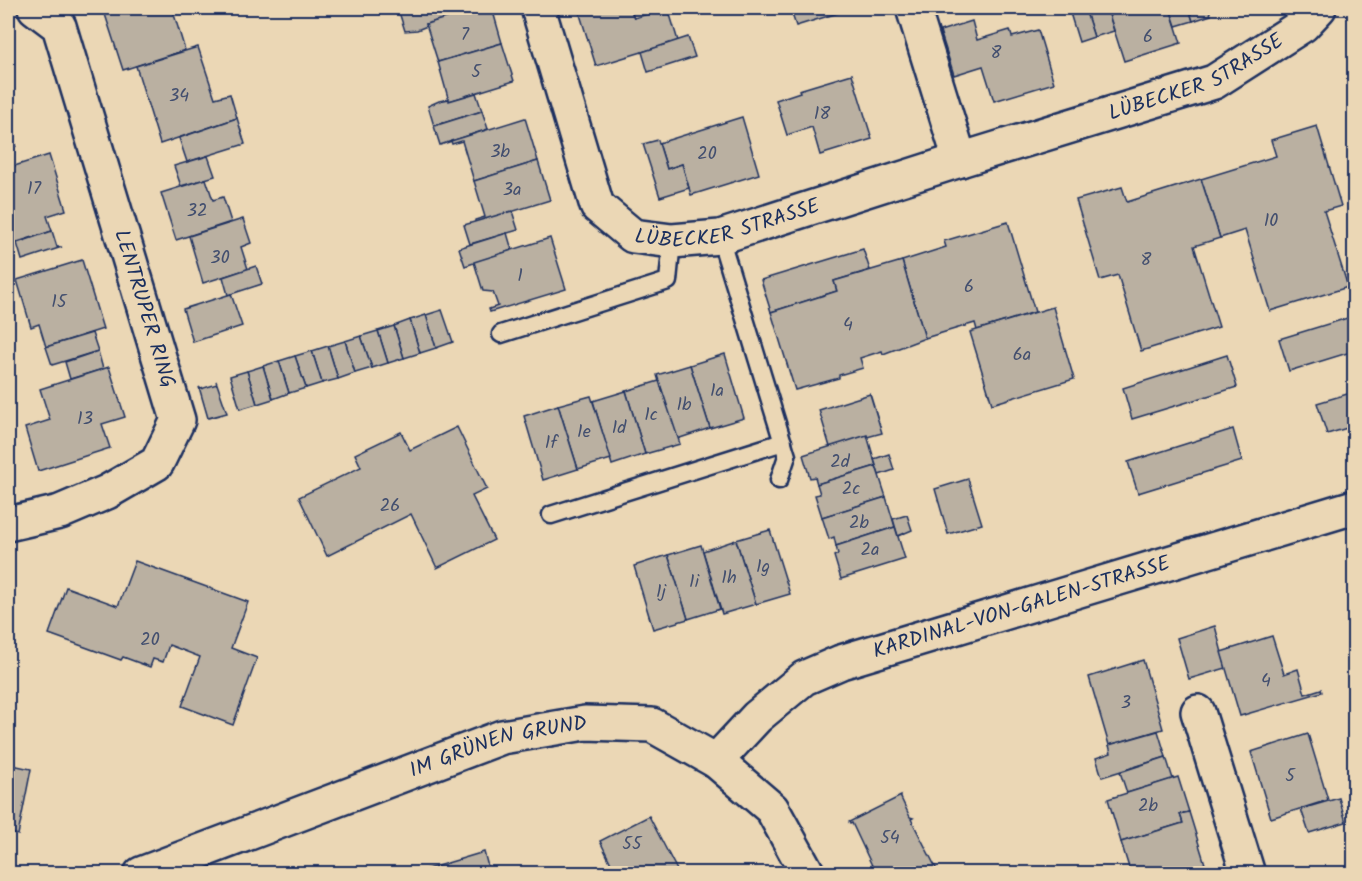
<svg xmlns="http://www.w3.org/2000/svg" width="1362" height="881" font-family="Kalam,sans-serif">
	<rect width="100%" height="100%" fill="#ebd7b5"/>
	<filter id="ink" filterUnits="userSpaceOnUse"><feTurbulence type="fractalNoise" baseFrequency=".0167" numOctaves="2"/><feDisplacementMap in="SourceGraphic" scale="12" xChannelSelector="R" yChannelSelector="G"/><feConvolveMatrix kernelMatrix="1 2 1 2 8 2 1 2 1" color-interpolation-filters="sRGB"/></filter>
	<g filter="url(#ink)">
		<!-- building -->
		<g fill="#bab0a1" stroke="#1b2f5e" stroke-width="1.5">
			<polygon points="103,8 172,8 185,50 123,70"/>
			<polygon points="413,8 450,8 453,16 426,24 427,26 417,30 405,31 399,12"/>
			<polygon points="479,8 492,8 502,43 438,62 426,24"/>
			<polygon points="578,8 630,8 634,18 668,8 678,41 596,66"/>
			<polygon points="790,8 836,8 838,13 796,26"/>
			<polygon points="1088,8 1107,8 1114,31 1094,37 1085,9"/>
			<polygon points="1107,8 1170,8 1181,43 1124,61"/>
			<polygon points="1170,8 1189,8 1193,21 1176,26"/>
			<polygon points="1189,8 1208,8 1211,15 1193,21"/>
			<polygon points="1085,9 1094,37 1079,42 1070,13"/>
			<polygon points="972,21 977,40 1010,30 1012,37 1038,30 1054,83 994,101 983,66 954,75 940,31"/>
			<polygon points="688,37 695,57 648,72 642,52"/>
			<polygon points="502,43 514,81 449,101 438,62"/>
			<polygon points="198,47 215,98 230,94 237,118 160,144 136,66"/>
			<polygon points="852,74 872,139 820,155 812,127 787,135 776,100 800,92 799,90"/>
			<polygon points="476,93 482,111 434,126 428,106 439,101 449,99 449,101"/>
			<polygon points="482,111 488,129 440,145 434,126"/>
			<polygon points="742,117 759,174 691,195 682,164 667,169 659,143"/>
			<polygon points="237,118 245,144 187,162 179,138"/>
			<polygon points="525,118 538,161 474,181 462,141 452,144 451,141"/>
			<polygon points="1317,126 1341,206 1324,211 1348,287 1270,311 1245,230 1220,238 1201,179 1276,156 1271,140"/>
			<polygon points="11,127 16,146 8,149 8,128"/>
			<polygon points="658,140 667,169 682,164 689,188 660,197 643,144"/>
			<polygon points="49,155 66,210 47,216 52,231 8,245 8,168"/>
			<polygon points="208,156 215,176 181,186 174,166"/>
			<polygon points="538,161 550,200 475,223 475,220 485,217 474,181"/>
			<polygon points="206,179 213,200 223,197 231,222 176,240 161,193"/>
			<polygon points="1201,179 1220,238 1194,246 1219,327 1141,351 1118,275 1100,280 1076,200 1122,187 1127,202"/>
			<polygon points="512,211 518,230 470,244 464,225"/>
			<polygon points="243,219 251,243 241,247 248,269 203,283 189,236"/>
			<polygon points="1008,222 1035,312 977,330 975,323 925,338 902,261 946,247 944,241"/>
			<polygon points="52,231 57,247 62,247 22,260 17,243"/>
			<polygon points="507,233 512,250 465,266 459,248"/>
			<polygon points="550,238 566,289 490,312 489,309 498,306 493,292 483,291 474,262"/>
			<polygon points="863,249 870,270 834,281 837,291 771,312 761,280"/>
			<polygon points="82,260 103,329 46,347 39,324 31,327 17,280"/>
			<polygon points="902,261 925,338 883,354 882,351 860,358 863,368 839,375 839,378 795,390 771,312 837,291 834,281"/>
			<polygon points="256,266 262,284 228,295 223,277"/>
			<polygon points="231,294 242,326 193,342 183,309"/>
			<polygon points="1053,307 1074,379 992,404 970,332"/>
			<polygon points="442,310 453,342 436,348 426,315"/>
			<polygon points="426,315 436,348 420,353 410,320"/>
			<polygon points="1354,316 1354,351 1289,371 1279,339"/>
			<polygon points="410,320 420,353 404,358 394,326"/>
			<polygon points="394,326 404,358 388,363 378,331"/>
			<polygon points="378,331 388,363 372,368 361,336"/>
			<polygon points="92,333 98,351 52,365 46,347"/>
			<polygon points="361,336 372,368 355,373 345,341"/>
			<polygon points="345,341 355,373 338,379 328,346"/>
			<polygon points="328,346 338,379 322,383 312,351"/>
			<polygon points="98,351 103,369 70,379 65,362"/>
			<polygon points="312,351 322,383 306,388 295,356"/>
			<polygon points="725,354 744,418 710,428 690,365"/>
			<polygon points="1227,355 1237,387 1132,419 1123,388"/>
			<polygon points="295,356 306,388 289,393 279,361"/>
			<polygon points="279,361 289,393 273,399 263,366"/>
			<polygon points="690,365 710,428 677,439 657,375"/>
			<polygon points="263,366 273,399 257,404 247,371"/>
			<polygon points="109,367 125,417 102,424 110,448 38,471 25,428 50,420 40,389"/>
			<polygon points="247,371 257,404 240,409 230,376"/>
			<polygon points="216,381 227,413 208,418 199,387 201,389 217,384"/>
			<polygon points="659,381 680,444 645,454 626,391"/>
			<polygon points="626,391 645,454 612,465 593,401"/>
			<polygon points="1354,392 1354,426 1327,434 1317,403"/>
			<polygon points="870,394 882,433 830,447 819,410"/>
			<polygon points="591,396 611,459 578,469 558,405"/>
			<polygon points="558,405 578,469 543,480 524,416"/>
			<polygon points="457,427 487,489 472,496 494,540 437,568 411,514 327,556 299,497 361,467 355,454 401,432 410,450"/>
			<polygon points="1233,429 1242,461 1138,493 1128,462"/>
			<polygon points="867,435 876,466 817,484 815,477 810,478 803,455"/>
			<polygon points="889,454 894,470 879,475 874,459"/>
			<polygon points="876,466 886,497 822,517 815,495 820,494 817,484"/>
			<polygon points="968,479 982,524 948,534 935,489"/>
			<polygon points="886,497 895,527 836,546 834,537 829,539 822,517"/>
			<polygon points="907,515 912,530 898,536 893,519"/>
			<polygon points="895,527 905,559 841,579 834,556 838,554 836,546"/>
			<polygon points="770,530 790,594 756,604 736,540"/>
			<polygon points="736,540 756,604 722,614 703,551"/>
			<polygon points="701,545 720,609 688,619 668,555"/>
			<polygon points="668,555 688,619 653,629 634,566"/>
			<polygon points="135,561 248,602 231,648 257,658 233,725 182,706 200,657 169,645 163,662 153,659 150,667 123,657 121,660 49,634 66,587 118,606"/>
			<polygon points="1215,626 1226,668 1189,679 1177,638"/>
			<polygon points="1272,636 1284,674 1298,669 1305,694 1321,689 1322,692 1240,716 1221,652"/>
			<polygon points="1143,660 1163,729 1109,745 1089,677"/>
			<polygon points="1158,731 1166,757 1102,777 1096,758 1111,753 1109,745"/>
			<polygon points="1308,734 1328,800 1271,818 1251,752"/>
			<polygon points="1166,757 1173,779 1127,793 1120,772"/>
			<polygon points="8,764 31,769 18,835 8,832"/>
			<polygon points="1178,777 1189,812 1180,814 1183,823 1121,842 1108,799"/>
			<polygon points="901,796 901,798 910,817 913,818 911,819 938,872 940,873 876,874 852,823 850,824 849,822"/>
			<polygon points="1339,798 1346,822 1309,833 1301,809"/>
			<polygon points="1189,812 1205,864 1173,874 1131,874 1121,842 1183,823 1180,814"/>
			<polygon points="649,816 679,874 616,874 600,841"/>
			<polygon points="484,852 490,874 425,874 424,870"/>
			<polygon points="1199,865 1201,874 1173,874"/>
		</g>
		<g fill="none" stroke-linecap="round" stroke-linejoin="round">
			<!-- lane casing -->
			<g stroke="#1b2f5e" stroke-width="21">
				<g id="lane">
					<polyline points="720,237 787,456 779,480"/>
					<polyline points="501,334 668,281 672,241"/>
					<polyline points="551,515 783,442"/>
				</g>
			</g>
			<!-- street casing -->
			<g stroke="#1b2f5e" stroke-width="38">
				<g id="street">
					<path id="s1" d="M538,8l59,198 36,30 39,5 48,-4 240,-77 254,-78 89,-57 16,-17"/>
					<polyline points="913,8 960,160"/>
					<polyline points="8,524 60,512 107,492 157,463 178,420 59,26 35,8"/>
					<polyline points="1198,712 1248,874"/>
					<path id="s2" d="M716,761l41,-44 47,-39 37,-16 513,-155"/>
				</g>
			</g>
			<!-- secondary casing -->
			<g stroke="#1b2f5e" stroke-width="38">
				<g id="secondary">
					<path id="s3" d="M141,874l361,-137 83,-14 67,2 64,36 56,48 36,65"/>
				</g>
			</g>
			<!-- lane -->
			<use href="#lane" stroke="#ebd7b5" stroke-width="16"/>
			<!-- street -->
			<use href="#street" stroke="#ebd7b5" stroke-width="33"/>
			<!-- secondary -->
			<use href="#secondary" stroke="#ebd7b5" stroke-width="33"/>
		</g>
	</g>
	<g text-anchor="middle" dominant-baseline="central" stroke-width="4.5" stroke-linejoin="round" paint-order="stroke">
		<!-- number labels -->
		<g font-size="18" fill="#434f6f">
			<text x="465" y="35">7</text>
			<text x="1148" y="37">6</text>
			<text x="996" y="53">8</text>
			<text x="476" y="72">5</text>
			<text x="179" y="96">34</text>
			<text x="822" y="114">18</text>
			<text x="500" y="152">3b</text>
			<text x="707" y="154">20</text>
			<text x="34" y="189">17</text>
			<text x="512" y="190">3a</text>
			<text x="197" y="211">32</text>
			<text x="1271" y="221">10</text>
			<text x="220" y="258">30</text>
			<text x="1146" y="260">8</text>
			<text x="520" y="276">1</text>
			<text x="969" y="287">6</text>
			<text x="59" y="302">15</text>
			<text x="848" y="325">4</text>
			<text x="1022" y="355">6a</text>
			<text x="717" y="391">1a</text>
			<text x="684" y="405">1b</text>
			<text x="651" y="415">1c</text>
			<text x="85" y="419">13</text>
			<text x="619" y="428">1d</text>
			<text x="584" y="432">1e</text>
			<text x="551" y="443">1f</text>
			<text x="840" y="462">2d</text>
			<text x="851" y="489">2c</text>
			<text x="390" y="506">26</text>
			<text x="859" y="523">2b</text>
			<text x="870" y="550">2a</text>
			<text x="763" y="567">1g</text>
			<text x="729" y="578">1h</text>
			<text x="694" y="582">1i</text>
			<text x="661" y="592">1j</text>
			<text x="150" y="640">20</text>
			<text x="1266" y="681">4</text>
			<text x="1126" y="703">3</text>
			<text x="1290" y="776">5</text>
			<text x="1148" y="806">2b</text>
			<text x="890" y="838">54</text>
			<text x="632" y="844">55</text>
		</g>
		<!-- street labels -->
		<g font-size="21" fill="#1b2f5e" stroke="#ebd7b5">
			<text stroke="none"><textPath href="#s1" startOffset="844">LÜBECKER STRASSE</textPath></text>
			<text stroke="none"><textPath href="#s1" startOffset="350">LÜBECKER STRASSE</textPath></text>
			<text transform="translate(144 309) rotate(73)">LENTRUPER RING</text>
			<text stroke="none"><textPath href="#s2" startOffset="350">KARDINAL-VON-GALEN-STRASSE</textPath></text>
			<text stroke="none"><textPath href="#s3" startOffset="380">IM GRÜNEN GRUND</textPath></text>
		</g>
	</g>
	<!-- margin -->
	<rect width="1362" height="881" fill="none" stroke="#ebd7b5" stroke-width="30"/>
	<rect x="15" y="15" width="1332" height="851" fill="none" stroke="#1b2f5e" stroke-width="2" filter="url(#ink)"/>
</svg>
